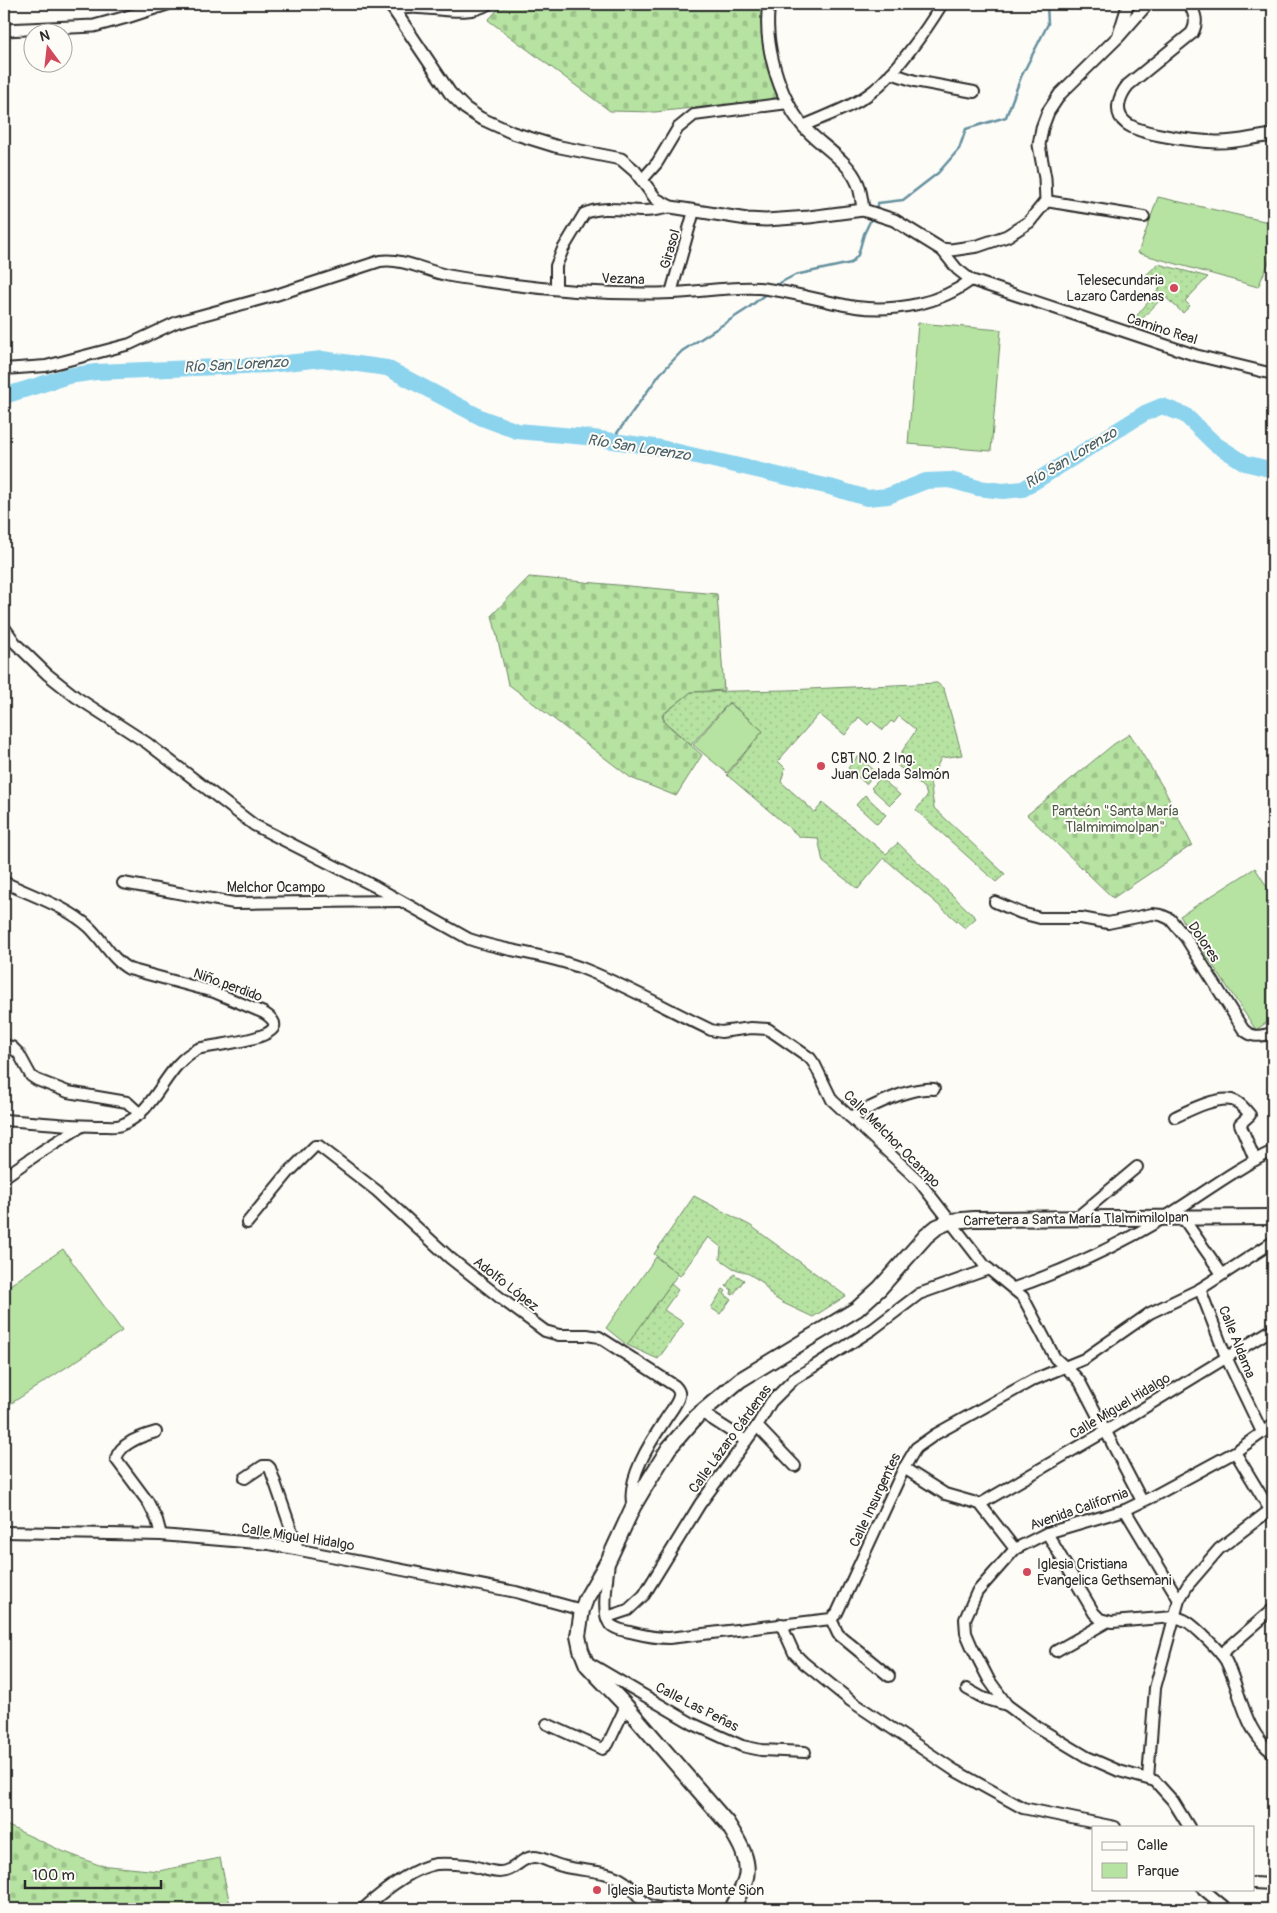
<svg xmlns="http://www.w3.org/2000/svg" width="1277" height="1913" font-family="Pangolin,sans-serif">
	<defs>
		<pattern id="green-dots" width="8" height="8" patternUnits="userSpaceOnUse" patternTransform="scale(1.25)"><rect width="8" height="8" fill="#b6e3a1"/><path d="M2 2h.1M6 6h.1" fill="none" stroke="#9dc38b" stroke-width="1.8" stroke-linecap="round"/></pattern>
		<pattern id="cemetery-stones" width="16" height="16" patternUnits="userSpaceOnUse" patternTransform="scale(1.25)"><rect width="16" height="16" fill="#b6e3a1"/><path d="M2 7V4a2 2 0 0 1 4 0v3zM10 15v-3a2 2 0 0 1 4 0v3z" fill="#9dc38b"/></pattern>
	</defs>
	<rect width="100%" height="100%" fill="#fdfcf7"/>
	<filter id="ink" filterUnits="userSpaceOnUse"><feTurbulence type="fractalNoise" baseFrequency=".02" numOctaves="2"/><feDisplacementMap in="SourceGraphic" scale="10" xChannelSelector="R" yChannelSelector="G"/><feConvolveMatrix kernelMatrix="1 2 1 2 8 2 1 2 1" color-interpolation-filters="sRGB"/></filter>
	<g filter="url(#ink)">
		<!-- green -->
		<g fill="url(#green-dots)" stroke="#708766">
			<polygon points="1158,264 1208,277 1185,301 1190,306 1183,313 1164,296 1138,323 1134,319 1160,288 1145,276"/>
			<polygon points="937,683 944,689 962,755 941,758 930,781 934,808 1005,874 996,882 916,810 927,796 925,789 897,765 903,757 901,753 916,730 899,716 894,723 891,721 883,730 872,721 868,725 859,717 845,735 819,714 778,761 785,768 781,782 815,812 823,803 886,854 898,843 976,918 965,928 884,858 858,889 823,862 818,838 800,837 727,775 763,731 729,702 691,745 665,722 663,715 691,692 788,690"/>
			<polygon points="858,756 876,772 866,784 848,768"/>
			<polygon points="881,778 900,795 890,805 871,788"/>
			<polygon points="865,795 886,815 877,824 856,805"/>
			<polygon points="694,1196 751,1226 846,1296 813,1317 783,1303 772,1296 762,1282 749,1274 733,1268 720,1259 721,1247 708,1237 680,1276 654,1254"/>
			<polygon points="734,1274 744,1280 733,1295 731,1294 732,1290 726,1286"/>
			<polygon points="671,1284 678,1290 664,1310 684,1323 658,1359 627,1345"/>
			<polygon points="723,1289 726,1291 724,1294 731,1299 720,1314 711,1308"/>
		</g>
		<!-- cemetery -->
		<g fill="url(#cemetery-stones)" stroke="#708766">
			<polygon points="503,4 762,4 768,62 780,92 775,99 655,112 610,111 488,20"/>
			<polygon points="529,577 717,594 724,690 691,692 662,715 664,722 702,755 676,796 631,778 508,684 492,615"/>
			<polygon points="1130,734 1164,789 1192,845 1113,898 1027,815 1114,744"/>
			<polygon points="4,1824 62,1851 99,1865 159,1871 220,1858 231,1909 4,1909"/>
		</g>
		<!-- pitch -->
		<g fill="#b6e3a1" stroke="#708766">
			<polygon points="1158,197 1273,223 1273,253 1258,287 1138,253"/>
			<polygon points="918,323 1001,330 991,451 908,444"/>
			<polygon points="729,703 763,731 727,773 693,745"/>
			<polygon points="1255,868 1273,896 1273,1018 1256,1030 1180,916"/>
			<polygon points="63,1249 122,1331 4,1408 4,1289"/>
			<polygon points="656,1257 678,1274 627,1345 606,1328"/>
		</g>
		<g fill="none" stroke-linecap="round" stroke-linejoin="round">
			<!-- stream -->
			<g stroke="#65909f" stroke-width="2.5">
				<polyline points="875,210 878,203 903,200 938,173 959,149 966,129 1006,117 1021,77 1048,24 1047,4"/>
				<polyline points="774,286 795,275 851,263 858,255 864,234 873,215"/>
				<polyline points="612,440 660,374 682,351 747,309 768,292"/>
			</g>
			<!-- river -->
			<polyline stroke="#8cd3ed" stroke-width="16" points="4,396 68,376 96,372 268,365 322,359 387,368 482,418 517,431 586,437 661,448 830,487 867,498 888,496 926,481 950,480 978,488 1003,491 1023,489 1145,413 1162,406 1185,415 1215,444 1245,463 1273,470"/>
			<!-- minor casing -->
			<g stroke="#2b2b2b" stroke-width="14">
				<g id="minor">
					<path d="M394,10c29,-8 70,10 94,-6"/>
					<polyline points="1118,36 1128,4"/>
					<polyline points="891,73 915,81 974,92"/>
					<path d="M803,126c22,-10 47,-18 66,-32 24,-17 58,-65 73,-90"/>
					<polyline points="642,180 657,163 678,128 694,115 788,103"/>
					<polyline points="1046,201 1144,217"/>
					<polyline points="941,249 957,269 971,280 1195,355 1273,374"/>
					<path d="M556,288v-22l7,-17 21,-35c17,-9 41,-3 59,-3 10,0 19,-2 28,-4"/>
					<polyline points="671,293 694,211"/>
					<path d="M4,369l42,-3 84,-22 47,-22 99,-27 104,-34c23,-3 44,9 66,14 19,4 40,6 60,9 54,7 111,11 166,9 27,-1 61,-7 87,-5 32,3 64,14 97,19 38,5 84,-3 115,-27"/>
					<path d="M4,627l12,17 31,30 29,23 71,46 107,82 122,62 93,52c38,13 78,15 115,30 43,17 85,41 127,61l10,2 30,-4 17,1 42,29 5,7 17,35 87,81 66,85 38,31 32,61 20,18 5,6 62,119"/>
					<path d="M4,882c26,13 64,25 85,45 14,13 23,33 40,42l85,23 50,21c42,26 -58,32 -66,36 -34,16 -40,62 -77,76 -5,2 -13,1 -19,1 -33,0 -65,-4 -98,-6"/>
					<polyline points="123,883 234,903 400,901"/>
					<path d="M995,902l26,11 19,5h41l27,5 44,-9 9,1 9,4 16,19 57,91c10,10 17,7 30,4"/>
					<polyline points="4,1045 12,1047 19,1054 31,1076 37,1080 68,1092 127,1102 140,1114"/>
					<path d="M850,1117c22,-10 59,-31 84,-28"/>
					<path d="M1175,1117c15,-7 40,-20 57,-17 8,2 13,9 18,15l-10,9 15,36"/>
					<polyline points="4,1177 42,1151 82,1126"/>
					<polyline points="1183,1218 1222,1274"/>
					<polyline points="1075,1219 1137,1167"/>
					<path d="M247,1223l41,-50 27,-27h4l58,45 73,67 53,42 42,31 14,4h28l12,2 76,49c3,3 5,6 4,10 -2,9 -10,17 -14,24 -14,21 -40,61 -32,87"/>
					<path d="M1014,1288c52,-18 101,-41 148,-69 38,-23 72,-50 111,-68"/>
					<polyline points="1200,1289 1226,1357 1262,1432"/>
					<polyline points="701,1412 746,1441"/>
					<polyline points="757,1426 795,1466"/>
					<path d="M156,1432c-14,4 -36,11 -40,27l32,43 9,18 4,15"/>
					<polyline points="904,1468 945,1494 980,1504 1015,1549"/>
					<polyline points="245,1478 263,1466 268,1466 270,1468 298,1549"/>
					<polyline points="980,1504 1106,1431 1273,1329"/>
					<polyline points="1125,1510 1179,1600"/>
					<polyline points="4,1532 161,1535 269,1544 516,1592 582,1610"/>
					<path d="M1047,1533l47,80 6,6 12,3 62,-5c13,2 19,9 29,18 8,8 17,16 23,26 15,30 18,71 47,92"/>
					<path d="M609,1561c-1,15 -8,51 0,62 6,7 17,8 25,10 12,3 23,5 35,5l162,-19 6,-6 67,-145 12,-20 20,-14 97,-54 51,-21 66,-46 50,-24 73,-47"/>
					<polyline points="607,1617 628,1610 644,1595 700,1504 757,1426 771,1402 794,1379 873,1329 919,1294 989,1269"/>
					<polyline points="831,1619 838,1634 889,1676"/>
					<polyline points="781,1624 794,1653 804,1663 851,1701 954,1770 1023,1808 1115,1827"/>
					<polyline points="1056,1651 1107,1622"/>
					<polyline points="1221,1654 1273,1609"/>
					<polyline points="589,1663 693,1724 742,1746 761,1750 805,1752"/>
					<polyline points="967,1689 983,1698 1007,1705"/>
					<polyline points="547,1724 602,1749 608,1744 626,1706"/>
					<polyline points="1148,1778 1155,1688 1179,1600 1188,1585 1219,1549 1270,1510 1235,1452"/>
					<polyline points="1189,1827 1173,1801 1155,1781 1119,1771 1087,1757 1037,1727 1007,1705 989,1680 972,1647 966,1633 965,1619 977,1592 1015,1549 1047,1533 1125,1510 1152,1497 1235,1452 1273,1425"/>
					<polyline points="1253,1883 1273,1884"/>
					<polyline points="1203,1889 1227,1909"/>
					<path d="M363,1909c18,-16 49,-41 73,-45 10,-1 21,0 31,1 11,1 22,7 33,7 14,0 21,-15 34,-15 9,0 19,7 28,9 20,6 45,3 63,16 9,6 13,18 24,23 13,7 27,0 41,4"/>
				</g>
			</g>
			<!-- tertiary casing -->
			<g stroke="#2b2b2b" stroke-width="15">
				<g id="tertiary">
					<polyline points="388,4 394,10 450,93 465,108 480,118 513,133 555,146 621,159 635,171 656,199 671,207 747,219 766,220 809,217 863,210 894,220 941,249 951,250 978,246 1007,236 1029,222 1046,201 1045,178 1039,145 1042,128 1048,112 1060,94 1118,37 1147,4"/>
					<path d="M769,4c-6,38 9,92 34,122 16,19 45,33 55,58 3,8 4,17 5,26"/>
					<path d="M1190,4c5,11 8,18 2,29l-64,52c-9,11 -15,28 -2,38 14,12 70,18 90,19 19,1 38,-5 57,-7"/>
					<polyline points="4,30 94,26 127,17 167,4"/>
				</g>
			</g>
			<!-- secondary casing -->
			<g stroke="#2b2b2b" stroke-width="18">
				<path id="secondary" d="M732,1909c4,-9 10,-19 13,-28 7,-21 -8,-42 -18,-58l-101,-117 -39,-41 -6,-15 -3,-14 4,-26 4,-11 23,-40 24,-52 16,-27 20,-32 28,-32 43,-36 117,-71 23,-21 46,-52 11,-9 14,-6 23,-2 299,-2"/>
			</g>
			<!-- minor -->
			<use href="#minor" stroke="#fdfcf7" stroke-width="10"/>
			<!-- tertiary -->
			<use href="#tertiary" stroke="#fdfcf7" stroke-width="11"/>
			<!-- secondary -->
			<use href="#secondary" stroke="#fdfcf7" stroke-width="14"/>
		</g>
	</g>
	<!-- markers -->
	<g fill="#d1495b" stroke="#fdfcf7" stroke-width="2">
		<circle cx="1174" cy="288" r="5"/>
		<circle cx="821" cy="766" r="5"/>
		<circle cx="1027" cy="1572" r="5"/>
		<circle cx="597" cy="1890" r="5"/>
	</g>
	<g text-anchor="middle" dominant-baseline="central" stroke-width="4" stroke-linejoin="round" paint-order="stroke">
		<!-- street labels -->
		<g font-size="14" fill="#2b2b2b" stroke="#fdfcf7">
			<text transform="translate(670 249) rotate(-74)">Girasol</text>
			<text transform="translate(623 279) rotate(2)">Vezana</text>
			<text transform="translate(1162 329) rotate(18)">Camino Real</text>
			<text x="276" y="887">Melchor Ocampo</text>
			<text transform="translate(1204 942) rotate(56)">Dolores</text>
			<text transform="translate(228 985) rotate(20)">Niño perdido</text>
			<text transform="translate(892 1139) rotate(45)">Calle Melchor Ocampo</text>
			<text transform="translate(1076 1219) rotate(-1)">Carretera a Santa María Tlalmimilolpan</text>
			<text transform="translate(506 1284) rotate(38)">Adolfo López</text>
			<text transform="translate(1237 1342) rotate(68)">Calle Aldama</text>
			<text transform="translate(1120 1406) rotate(-31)">Calle Miguel Hidalgo</text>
			<text transform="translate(730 1439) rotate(-54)">Calle Lázaro Cárdenas</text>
			<text transform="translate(875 1500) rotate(-65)">Calle Insurgentes</text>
			<text transform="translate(1079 1509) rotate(-19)">Avenida California</text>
			<text transform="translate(298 1537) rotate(9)">Calle Miguel Hidalgo</text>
			<text transform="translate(697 1707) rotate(27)">Calle Las Peñas</text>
		</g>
		<!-- poi labels -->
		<g font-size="14" fill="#2b2b2b" stroke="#fdfcf7" text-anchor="start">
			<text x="1164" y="280" text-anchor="end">Telesecundaria<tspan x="1164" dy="16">Lazaro Cardenas</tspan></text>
			<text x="831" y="758">CBT NO. 2 Ing.<tspan x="831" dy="16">Juan Celada Salmón</tspan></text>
			<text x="1037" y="1564">Iglesia Cristiana<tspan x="1037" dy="16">Evangelica Gethsemani</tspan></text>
			<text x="607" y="1890">Iglesia Bautista Monte Sion</text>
		</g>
		<!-- park labels -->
		<g font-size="14" fill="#4e5948" stroke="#fdfcf7">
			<text x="1115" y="811">Panteón "Santa María<tspan x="1115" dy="16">Tlalmimimolpan"</tspan></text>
		</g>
		<!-- water labels -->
		<g font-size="15" font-style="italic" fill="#485d65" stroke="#fdfcf7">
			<text transform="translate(236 365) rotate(-3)">Río San Lorenzo</text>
			<text transform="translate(639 448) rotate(9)">Río San Lorenzo</text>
			<text transform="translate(1071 458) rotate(-31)">Río San Lorenzo</text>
		</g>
	</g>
	<!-- margin -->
	<rect width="1277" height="1913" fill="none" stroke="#fdfcf7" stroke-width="20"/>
	<rect x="10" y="10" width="1257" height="1893" fill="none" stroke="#2b2b2b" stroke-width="2" filter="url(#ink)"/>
	<!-- legend -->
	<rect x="1092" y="1826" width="162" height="65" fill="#fdfcf7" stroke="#a9a8a5"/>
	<rect x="1102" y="1842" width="25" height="8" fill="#fdfcf7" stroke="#a9a8a5"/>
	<text x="1137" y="1850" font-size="15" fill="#2b2b2b">Calle</text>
	<rect x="1102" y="1863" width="25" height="15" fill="#b6e3a1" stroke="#a9a8a5"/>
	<text x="1137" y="1876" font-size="15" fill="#2b2b2b">Parque</text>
	<!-- north arrow -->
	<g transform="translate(48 48) rotate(345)"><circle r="24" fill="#fdfcf7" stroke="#a9a8a5"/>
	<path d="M0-4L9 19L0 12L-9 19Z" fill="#d1495b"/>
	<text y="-8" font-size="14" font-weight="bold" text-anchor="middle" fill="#2b2b2b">N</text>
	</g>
	<!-- scale -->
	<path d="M25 1880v8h136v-8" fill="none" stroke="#2b2b2b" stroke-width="2.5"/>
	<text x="32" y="1880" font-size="15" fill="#2b2b2b" stroke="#fdfcf7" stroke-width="4" paint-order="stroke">100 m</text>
</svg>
